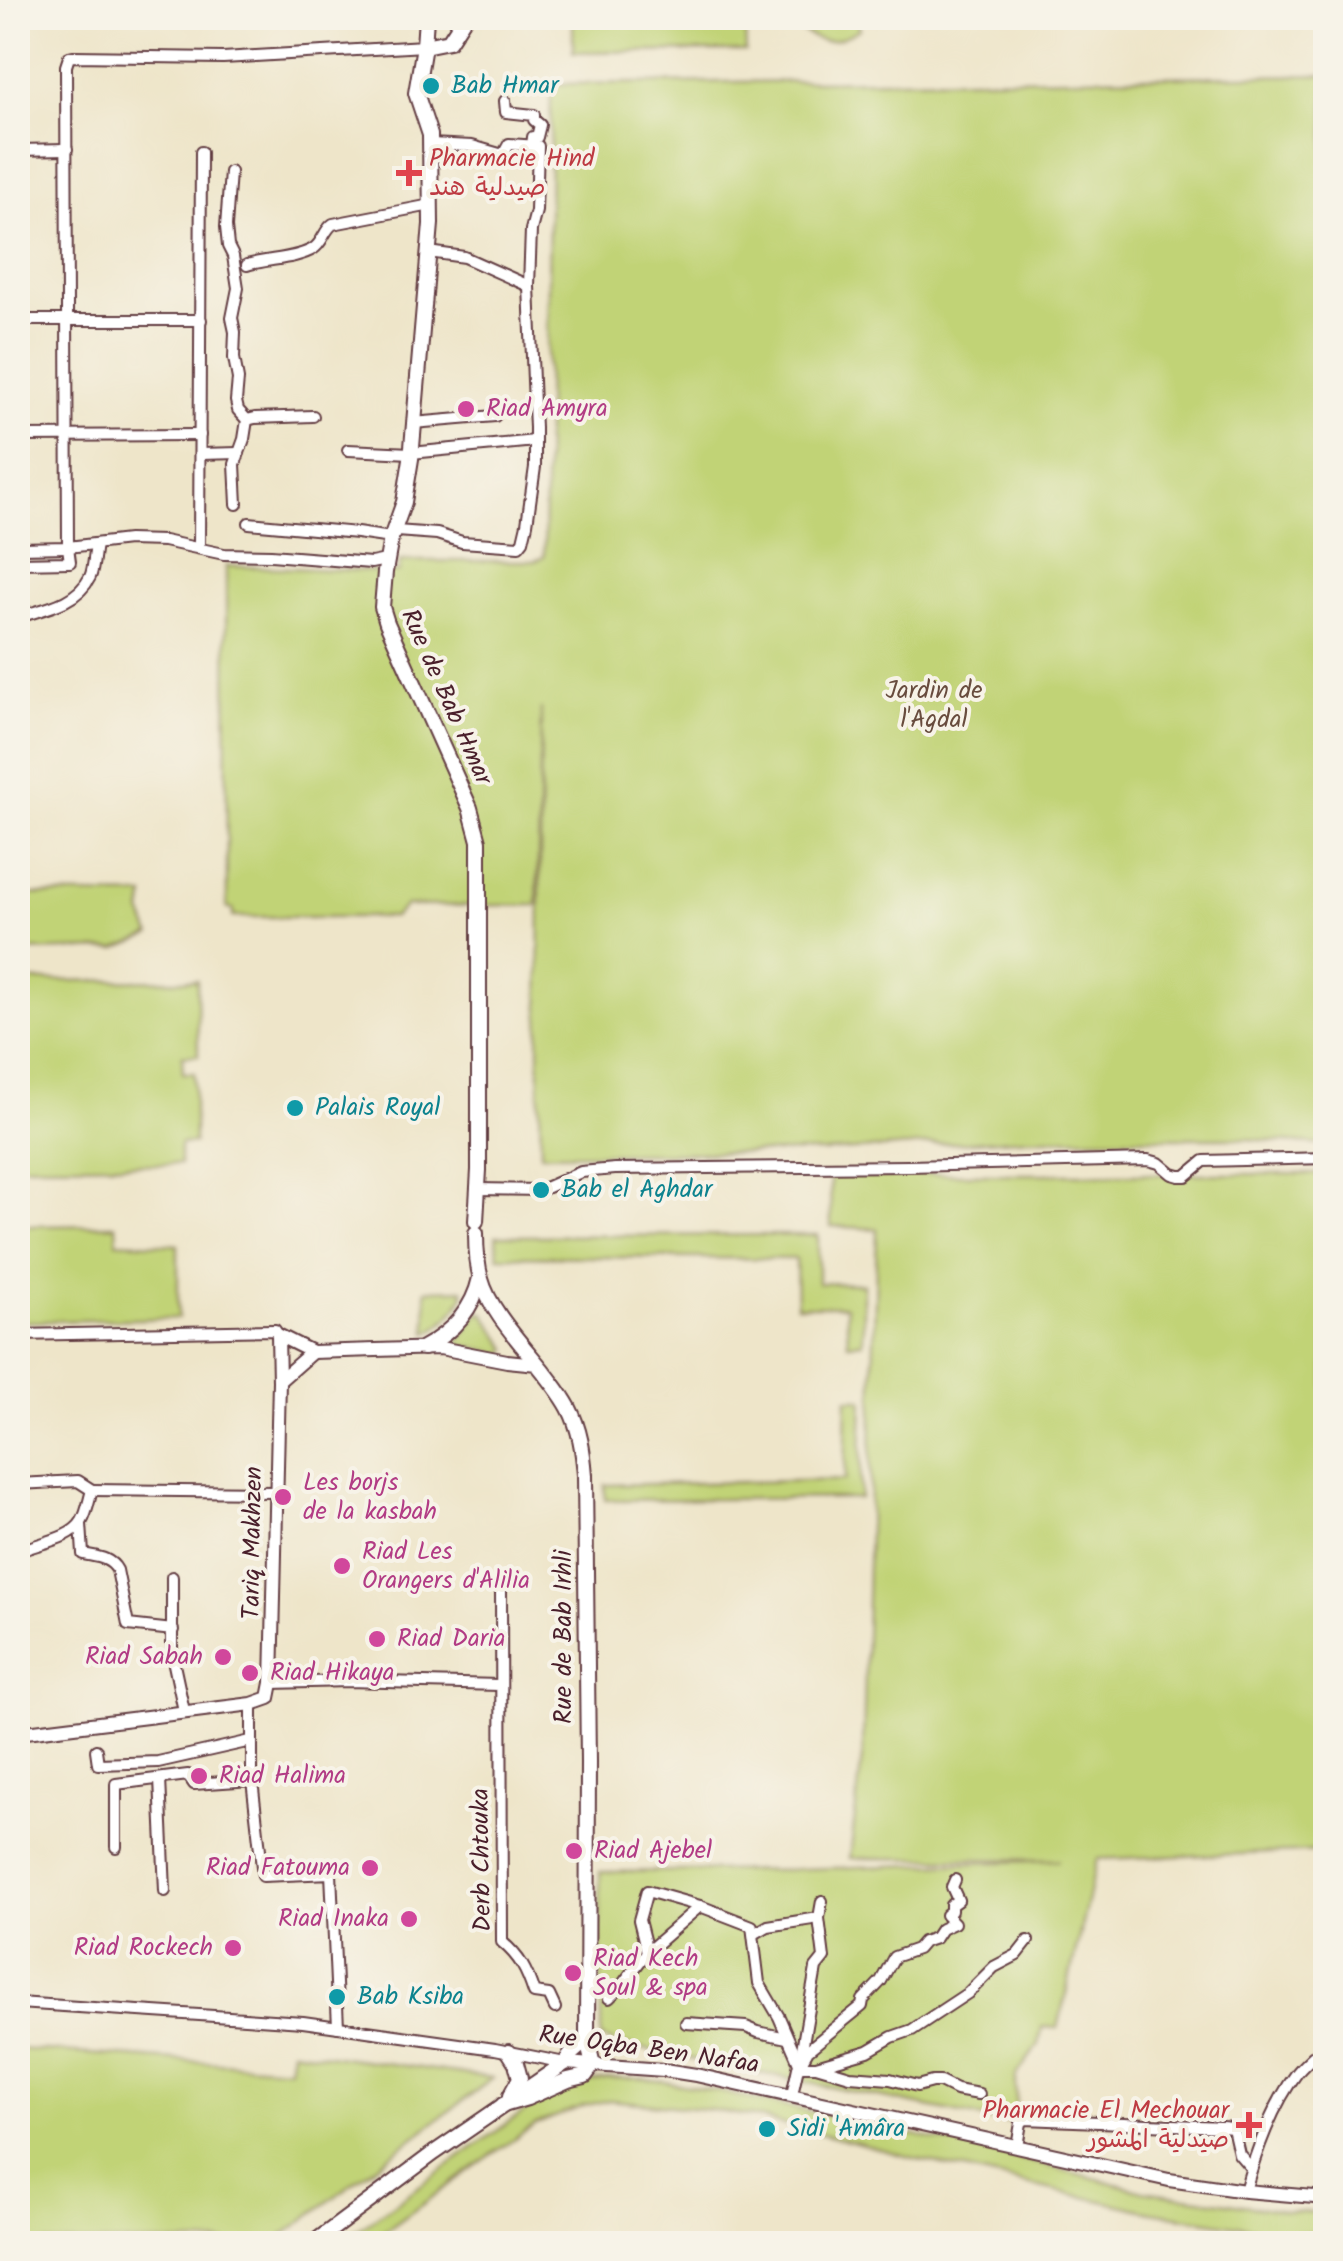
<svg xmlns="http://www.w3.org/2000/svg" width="1343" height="2261" font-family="Kalam,'Playpen Sans Arabic',sans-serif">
	<rect width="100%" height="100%" fill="#f7f3e8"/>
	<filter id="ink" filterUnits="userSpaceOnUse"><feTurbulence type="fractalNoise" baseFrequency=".01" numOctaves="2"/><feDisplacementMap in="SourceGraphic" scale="20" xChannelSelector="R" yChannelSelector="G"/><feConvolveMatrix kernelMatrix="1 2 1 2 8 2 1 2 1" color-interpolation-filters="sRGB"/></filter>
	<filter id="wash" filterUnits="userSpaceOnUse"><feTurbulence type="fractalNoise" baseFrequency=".0048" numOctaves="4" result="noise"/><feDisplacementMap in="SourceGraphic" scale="40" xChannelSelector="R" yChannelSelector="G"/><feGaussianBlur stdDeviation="2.25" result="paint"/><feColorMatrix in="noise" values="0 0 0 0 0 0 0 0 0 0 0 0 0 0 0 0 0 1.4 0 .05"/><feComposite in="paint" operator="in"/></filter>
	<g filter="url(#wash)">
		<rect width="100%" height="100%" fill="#eee5c9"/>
		<!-- green -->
		<g fill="#c1d376" stroke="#867950" stroke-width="2.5">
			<polygon points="573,18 745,18 746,51 573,52"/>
			<path d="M783,18h73l4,11c-36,21 -44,11 -76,-9z"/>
			<polygon points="1325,75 1325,1145 1234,1138 1028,1138 826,1152 541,1154 539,1053 541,708 537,905 405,906 394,917 233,917 233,909 227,908 226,566 399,572 400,561 535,561 544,557 551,84"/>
			<polygon points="18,894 145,896 142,912 151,935 116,949 18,951"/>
			<polygon points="197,980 198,1055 182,1056 183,1073 194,1073 194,1143 180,1144 180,1164 18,1165 18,981"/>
			<polygon points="830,1174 1325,1174 1325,1851 1097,1859 1058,2028 1042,2027 1039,2044 1016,2076 1016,2123 996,2121 619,2044 601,2038 600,1872 772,1870 1059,1860 850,1858 863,1749 877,1229 831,1226"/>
			<polygon points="116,1225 117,1242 178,1245 178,1318 18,1322 18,1226"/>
			<polygon points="818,1235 818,1283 863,1284 863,1342 848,1343 846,1306 797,1306 796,1259 498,1256 496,1236"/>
			<path d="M463,1289l1,5c-6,15 -22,33 -37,39l-1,-43z"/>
			<polygon points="478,1313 484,1313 508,1349 504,1354 456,1344"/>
			<polygon points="847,1399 863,1399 860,1498 605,1500 605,1485 845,1480"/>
			<polygon points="18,2049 289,2068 292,2050 493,2078 273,2243 18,2243"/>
			<polygon points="613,2078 648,2079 717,2091 1014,2157 1143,2191 1286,2211 1326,2213 1325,2234 1279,2232 1151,2212 937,2164 760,2118 712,2110 609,2100 583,2106 536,2124 482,2161 369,2243 338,2244 522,2113 579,2083"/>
		</g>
	</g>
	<g filter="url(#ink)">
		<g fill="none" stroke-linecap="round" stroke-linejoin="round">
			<!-- minor casing -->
			<g stroke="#633d43" stroke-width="14">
				<g id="minor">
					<polyline points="505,101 506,112 534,115 534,120 540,125 537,137 533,137 532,146"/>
					<polyline points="18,150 67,149"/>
					<polyline points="230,172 226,227 228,246 233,256 238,288 232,318 235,332 234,358 238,379 236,401 238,410 247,420 244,439 235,464 237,504"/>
					<polyline points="429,252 464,257 529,286"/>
					<path d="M247,265c19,-6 50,-6 66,-16 10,-6 11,-19 20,-25l98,-19"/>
					<polyline points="18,320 201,320"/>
					<polyline points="247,420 255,418 313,416"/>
					<polyline points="413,423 495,416"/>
					<polyline points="18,436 200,435"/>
					<polyline points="348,450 411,453 535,441"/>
					<polyline points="200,454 239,453"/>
					<polyline points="249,523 357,533 391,538"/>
					<polyline points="396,531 437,534 462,542 519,546 523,541 527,524 535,467 535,428 529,286 531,230 536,211 538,146 509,144 503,155 472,146 430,144"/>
					<polyline points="18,548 68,547 128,540 164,541 224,554 271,555 371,563 386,560"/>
					<polyline points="199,548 201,152"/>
					<polyline points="18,563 70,562 68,547 66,66 69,57 73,56 223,58 424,46"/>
					<path d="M18,617c25,-8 59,-13 72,-40 4,-8 4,-23 6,-33"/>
					<polyline points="478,1189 541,1190 581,1172 615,1169 909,1166 1148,1160 1159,1163 1172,1174 1179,1176 1186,1176 1204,1161 1326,1158"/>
					<polyline points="18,1335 275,1330 278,1335"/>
					<polyline points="18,1366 18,1380"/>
					<polyline points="18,1484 78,1481 92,1490"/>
					<polyline points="92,1490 277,1492"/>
					<path d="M81,1524l2,30c13,3 27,3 34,16l11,55 45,5"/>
					<path d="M18,1552c18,-9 53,-12 64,-31 5,-8 7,-21 10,-31"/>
					<polyline points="172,1577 172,1655 184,1711"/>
					<path d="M504,1582l-3,4 1,356c18,15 25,29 32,51l15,2 6,13"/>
					<polyline points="272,1683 348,1681 499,1685"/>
					<polyline points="252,1704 252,1780 263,1876 331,1873 338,2027"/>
					<polyline points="96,1750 98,1764 158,1762 251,1741"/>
					<polyline points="160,1779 165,1891"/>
					<polyline points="116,1847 116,1784 188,1775 194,1784 252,1780"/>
					<polyline points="955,1880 952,1887 958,1900 951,1905 951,1911 946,1915 954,1923 941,1929 935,1938 923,1942 917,1949 894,1957 881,1981 863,2000 862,2006 808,2050 799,2066 816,2066 868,2051 892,2037 912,2030 968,1993 994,1967 1017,1955 1028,1941"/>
					<polyline points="754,1934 768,1926 819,1918"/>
					<polyline points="647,1952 639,1920 647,1891 700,1906 752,1926 759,1983 779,2017 799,2063 792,2095"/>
					<polyline points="609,1998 622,1985 647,1952 700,1906"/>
					<polyline points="18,2003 303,2022 495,2049 565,2063"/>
					<polyline points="686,2023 746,2027 758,2032 787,2038"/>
					<polyline points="801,2055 816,1968 824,1958 819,1918 822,1901"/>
					<polyline points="816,2066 850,2076 890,2079 917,2086 932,2082 940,2082 956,2090 979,2094"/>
					<polyline points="1017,2146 1021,2123 1025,2119 1222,2127 1233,2128 1239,2154 1251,2168"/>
					<path d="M1245,2191c10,-37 28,-87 52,-118 8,-10 19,-19 29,-28"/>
				</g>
			</g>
			<!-- tertiary casing -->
			<g stroke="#633d43" stroke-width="16">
				<g id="tertiary">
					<polyline points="279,1381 312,1352"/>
					<polyline points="18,1733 252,1704 269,1698 272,1683 279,1381 278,1335 312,1352 440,1348 507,1361 537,1364"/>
					<polyline points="565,2063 664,2070 696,2075 1169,2180 1245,2191 1326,2198"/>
				</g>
			</g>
			<!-- secondary casing -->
			<g stroke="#633d43" stroke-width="18">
				<g id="secondary">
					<polyline points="426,18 424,46 416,93 430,135 431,224 411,459 404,502 391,538 385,572 382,607 387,623 470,808 479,841 479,1170 476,1221"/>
					<polyline points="424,46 449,41 464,18"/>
					<path d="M476,1233c0,15 1,32 5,46 11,42 66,88 88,129 11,21 14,43 16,67l3,287 -1,278 6,25 -8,11 -17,4 -41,18 -24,7"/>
					<path d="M423,1348c28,-15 50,-38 57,-70"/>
					<polyline points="509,2052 516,2063 520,2078 510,2096"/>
					<polyline points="312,2244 434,2153 565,2063 572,2053 587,2040"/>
				</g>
			</g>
			<!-- minor -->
			<use href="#minor" stroke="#fff" stroke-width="10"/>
			<!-- tertiary -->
			<use href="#tertiary" stroke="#fff" stroke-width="12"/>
			<!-- secondary -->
			<use href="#secondary" stroke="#fff" stroke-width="14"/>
		</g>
	</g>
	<!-- markers -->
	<g fill="#0f9aa8" stroke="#f7f3e8" stroke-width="4">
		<circle cx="431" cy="86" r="10"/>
		<circle cx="295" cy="1108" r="10"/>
		<circle cx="541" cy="1190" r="10"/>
		<circle cx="337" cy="1997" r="10"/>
		<circle cx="767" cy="2129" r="10"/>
	</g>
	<g fill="#e0444e" stroke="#f7f3e8" stroke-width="4">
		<path d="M404 158h10v10h10v10h-10v10h-10v-10h-10v-10h10z"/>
		<path d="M1244 2110h10v10h10v10h-10v10h-10v-10h-10v-10h10z"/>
	</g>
	<g fill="#d1479c" stroke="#f7f3e8" stroke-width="4">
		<circle cx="466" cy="409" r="10"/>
		<circle cx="283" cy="1497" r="10"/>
		<circle cx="342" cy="1566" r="10"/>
		<circle cx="377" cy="1639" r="10"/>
		<circle cx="223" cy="1657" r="10"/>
		<circle cx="250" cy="1673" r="10"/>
		<circle cx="199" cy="1776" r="10"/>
		<circle cx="574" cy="1851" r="10"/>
		<circle cx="370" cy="1868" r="10"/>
		<circle cx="409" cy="1919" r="10"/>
		<circle cx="233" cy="1948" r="10"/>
		<circle cx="573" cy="1973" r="10"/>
	</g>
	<g text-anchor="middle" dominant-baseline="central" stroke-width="8" stroke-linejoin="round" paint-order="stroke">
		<!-- culture labels -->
		<g font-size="25" fill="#0d838f" stroke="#f7f3e8" text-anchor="start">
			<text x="451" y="86">Bab Hmar</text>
			<text x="315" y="1108">Palais Royal</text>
			<text x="561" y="1190">Bab el Aghdar</text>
			<text x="357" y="1997">Bab Ksiba</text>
			<text x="787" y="2129">Sidi 'Amâra</text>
		</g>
		<!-- health labels -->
		<g font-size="25" fill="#be3a42" stroke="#f7f3e8" text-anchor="start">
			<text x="429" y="159">Pharmacie Hind<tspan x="429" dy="29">صيدلية هند</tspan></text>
			<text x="1229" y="2111" text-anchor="end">Pharmacie El Mechouar<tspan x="1229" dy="29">صيدلية المشور</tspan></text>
		</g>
		<!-- hotel labels -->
		<g font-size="25" fill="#b23c85" stroke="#f7f3e8" text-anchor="start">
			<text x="486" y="409">Riad Amyra</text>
			<text x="303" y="1483">Les borjs<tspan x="303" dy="29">de la kasbah</tspan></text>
			<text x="362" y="1552">Riad Les<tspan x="362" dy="29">Orangers d'Alilia</tspan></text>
			<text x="397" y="1639">Riad Daria</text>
			<text x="203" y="1657" text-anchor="end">Riad Sabah</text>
			<text x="270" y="1673">Riad Hikaya</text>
			<text x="219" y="1776">Riad Halima</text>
			<text x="594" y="1851">Riad Ajebel</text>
			<text x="350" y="1868" text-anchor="end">Riad Fatouma</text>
			<text x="389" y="1919" text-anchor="end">Riad Inaka</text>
			<text x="213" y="1948" text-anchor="end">Riad Rockech</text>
			<text x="593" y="1959">Riad Kech<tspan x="593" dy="29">Soul &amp; spa</tspan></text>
		</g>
		<!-- park labels -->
		<g font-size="25" fill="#684c3e" stroke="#f7f3e8">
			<text x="934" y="691">Jardin de<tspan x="934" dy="29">l'Agdal</tspan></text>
		</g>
		<!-- street labels -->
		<g font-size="25" fill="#4a1f2b" stroke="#f7f3e8">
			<text transform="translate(446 697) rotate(66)">Rue de Bab Hmar</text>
			<text transform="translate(253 1543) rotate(-89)">Tariq Makhzen</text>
			<text transform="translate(564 1637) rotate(-90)">Rue de Bab Irhli</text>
			<text transform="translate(482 1860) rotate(-91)">Derb Chtouka</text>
			<text transform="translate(649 2050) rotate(8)">Rue Oqba Ben Nafaa</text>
		</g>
	</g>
	<!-- margin -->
	<rect width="1343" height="2261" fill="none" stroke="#f7f3e8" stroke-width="60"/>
</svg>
